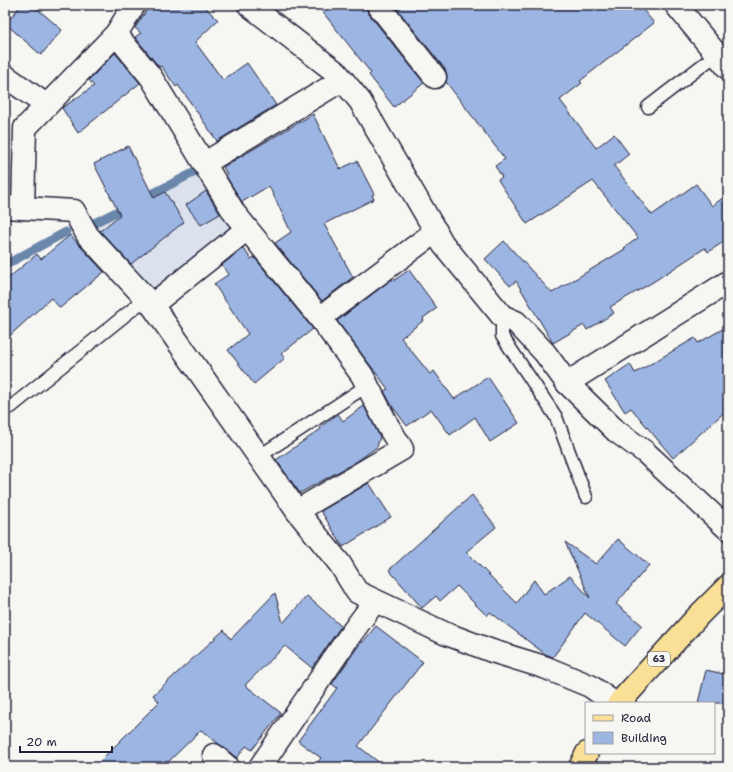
<svg xmlns="http://www.w3.org/2000/svg" width="733" height="772" font-family="'Shantell Sans',sans-serif">
	<rect width="100%" height="100%" fill="#f6f6f2"/>
	<filter id="ink" filterUnits="userSpaceOnUse"><feTurbulence type="fractalNoise" baseFrequency=".025" numOctaves="2"/><feDisplacementMap in="SourceGraphic" scale="8" xChannelSelector="R" yChannelSelector="G"/><feConvolveMatrix kernelMatrix="1 2 1 2 8 2 1 2 1" color-interpolation-filters="sRGB"/></filter>
	<g filter="url(#ink)">
		<!-- built -->
		<polygon fill="#dbe2ed" points="198,173 235,230 152,296 109,248 95,226"/>
		<g fill="none" stroke-linecap="round" stroke-linejoin="round">
			<!-- stream -->
			<g stroke="#6b86ab" stroke-width="9">
				<polyline points="142,199 195,172"/>
				<polyline points="94,223 128,206"/>
				<polyline points="5,265 66,232"/>
			</g>
		</g>
		<!-- building -->
		<g fill="#9cb5e2" stroke="#22223b">
			<polygon points="21,5 33,5 62,30 41,55 6,24"/>
			<polygon points="150,5 203,5 218,20 195,42 223,80 247,63 276,105 217,141 186,96 178,85 176,87 161,66 159,67 135,37 141,33 135,28"/>
			<polygon points="317,5 366,5 368,13 424,83 394,107 369,75 371,73"/>
			<polygon points="394,5 639,5 654,23 580,81 582,83 560,100 596,148 614,134 629,154 614,166 652,215 696,184 712,206 728,194 728,239 708,252 705,248 653,282 610,307 614,313 587,330 584,325 553,343 516,281 510,286 485,259 504,241 552,293 625,249 624,248 638,238 593,181 527,224 498,180 502,177 495,166 505,159 446,82 447,76 445,69"/>
			<polygon points="115,53 140,83 78,133 62,108 94,86 89,80"/>
			<polygon points="313,114 340,169 357,161 374,194 372,195 374,199 324,224 353,277 322,301 275,243 291,232 269,186 242,202 226,176 227,174 223,167"/>
			<polygon points="128,146 154,198 165,192 184,222 131,264 100,231 120,215 94,164"/>
			<polygon points="206,191 220,214 201,225 186,205"/>
			<polygon points="70,235 104,272 60,308 51,298 5,340 5,281 37,254 41,259"/>
			<polygon points="243,248 251,259 254,257 313,329 281,354 285,358 254,384 228,350 248,334 214,284 229,274 222,265"/>
			<polygon points="409,270 437,308 423,318 424,320 401,338 430,374 434,371 454,399 488,377 519,423 490,442 475,417 450,435 431,409 407,426 392,406 384,391 388,389 337,321 392,279 393,281"/>
			<polygon points="728,326 728,409 673,458 631,408 625,412 605,381 630,364 635,373 695,338 698,343"/>
			<polygon points="364,406 380,437 377,447 356,462 300,493 276,460 321,429 320,427 338,414 343,421"/>
			<polygon points="369,483 391,517 343,547 321,511"/>
			<polygon points="472,495 496,527 466,552 517,603 534,580 544,594 570,576 590,598 565,542 596,564 618,539 649,565 616,604 642,625 625,646 585,613 553,657 545,654 490,612 487,616 457,586 440,601 436,596 422,608 389,570"/>
			<polygon points="275,593 283,623 307,596 341,626 312,668 285,646 245,685 281,713 252,750 246,746 237,758 201,730 163,767 94,767 159,702 153,695 224,630 231,639"/>
			<polygon points="376,626 423,662 358,746 385,767 314,767 321,758 298,741 337,688 332,684 361,642 362,643"/>
			<polygon points="706,670 728,675 728,703 698,703"/>
		</g>
		<g fill="none" stroke-linecap="round" stroke-linejoin="round">
			<!-- lane casing -->
			<g stroke="#22223b" stroke-width="15">
				<g id="lane">
					<polyline points="648,107 717,54"/>
					<polyline points="502,316 502,336 556,417 586,497"/>
					<polyline points="11,407 139,304 152,305"/>
					<polyline points="258,457 368,385"/>
				</g>
			</g>
			<!-- street casing -->
			<g stroke="#22223b" stroke-width="25">
				<g id="street">
					<polyline points="134,5 116,34 151,77 235,214 320,318 362,375 388,426 402,449 297,511"/>
					<polyline points="249,5 337,73 360,101 443,244 502,316 516,322 545,353 567,383 616,431 645,452 728,529"/>
					<polyline points="378,5 435,77"/>
					<polyline points="676,5 728,68"/>
					<polyline points="5,76 46,105"/>
					<polyline points="205,163 342,80"/>
					<polyline points="5,207 74,211 88,236 152,305 297,511 340,564 357,592 444,633 492,651 544,667 590,686 614,703"/>
					<polyline points="23,208 25,128 116,34"/>
					<polyline points="152,305 247,229"/>
					<polyline points="320,318 436,231"/>
					<polyline points="567,383 728,282"/>
					<polyline points="214,755 228,767"/>
					<polyline points="260,767 348,638 375,601"/>
				</g>
			</g>
			<!-- primary casing -->
			<g stroke="#22223b" stroke-width="25">
				<g id="primary">
					<polyline points="619,703 699,615 728,586"/>
					<polyline points="580,767 587,753"/>
				</g>
			</g>
			<!-- lane -->
			<use href="#lane" stroke="#f6f6f2" stroke-width="12"/>
			<!-- street -->
			<use href="#street" stroke="#f6f6f2" stroke-width="22"/>
			<!-- primary -->
			<use href="#primary" stroke="#f9e096" stroke-width="22"/>
		</g>
	</g>
	<g text-anchor="middle" dominant-baseline="central" stroke-width="3.5" stroke-linejoin="round" paint-order="stroke">
		<!-- shield labels -->
		<rect fill="#f6f6f2" stroke="#626272" stroke-width="1" x="648" y="652" width="22" height="14" rx="3"/>
		<g font-size="9" font-weight="bold" fill="#22223b">
			<text x="659" y="659">63</text>
		</g>
	</g>
	<!-- margin -->
	<rect width="733" height="772" fill="none" stroke="#f6f6f2" stroke-width="20"/>
	<rect x="10" y="10" width="713" height="752" fill="none" stroke="#22223b" stroke-width="1.5" filter="url(#ink)"/>
	<!-- legend -->
	<rect x="585" y="702" width="130" height="52" fill="#f6f6f2" stroke="#a1a1a9"/>
	<rect x="593" y="715" width="20" height="6" fill="#f9e096" stroke="#a1a1a9"/>
	<text x="621" y="722" font-size="12" fill="#22223b">Road</text>
	<rect x="593" y="732" width="20" height="12" fill="#9cb5e2" stroke="#a1a1a9"/>
	<text x="621" y="742" font-size="12" fill="#22223b">Building</text>
	<!-- scale -->
	<path d="M20 746v6h92v-6" fill="none" stroke="#22223b" stroke-width="2"/>
	<text x="26" y="746" font-size="12" fill="#22223b" stroke="#f6f6f2" stroke-width="3" paint-order="stroke">20 m</text>
</svg>
